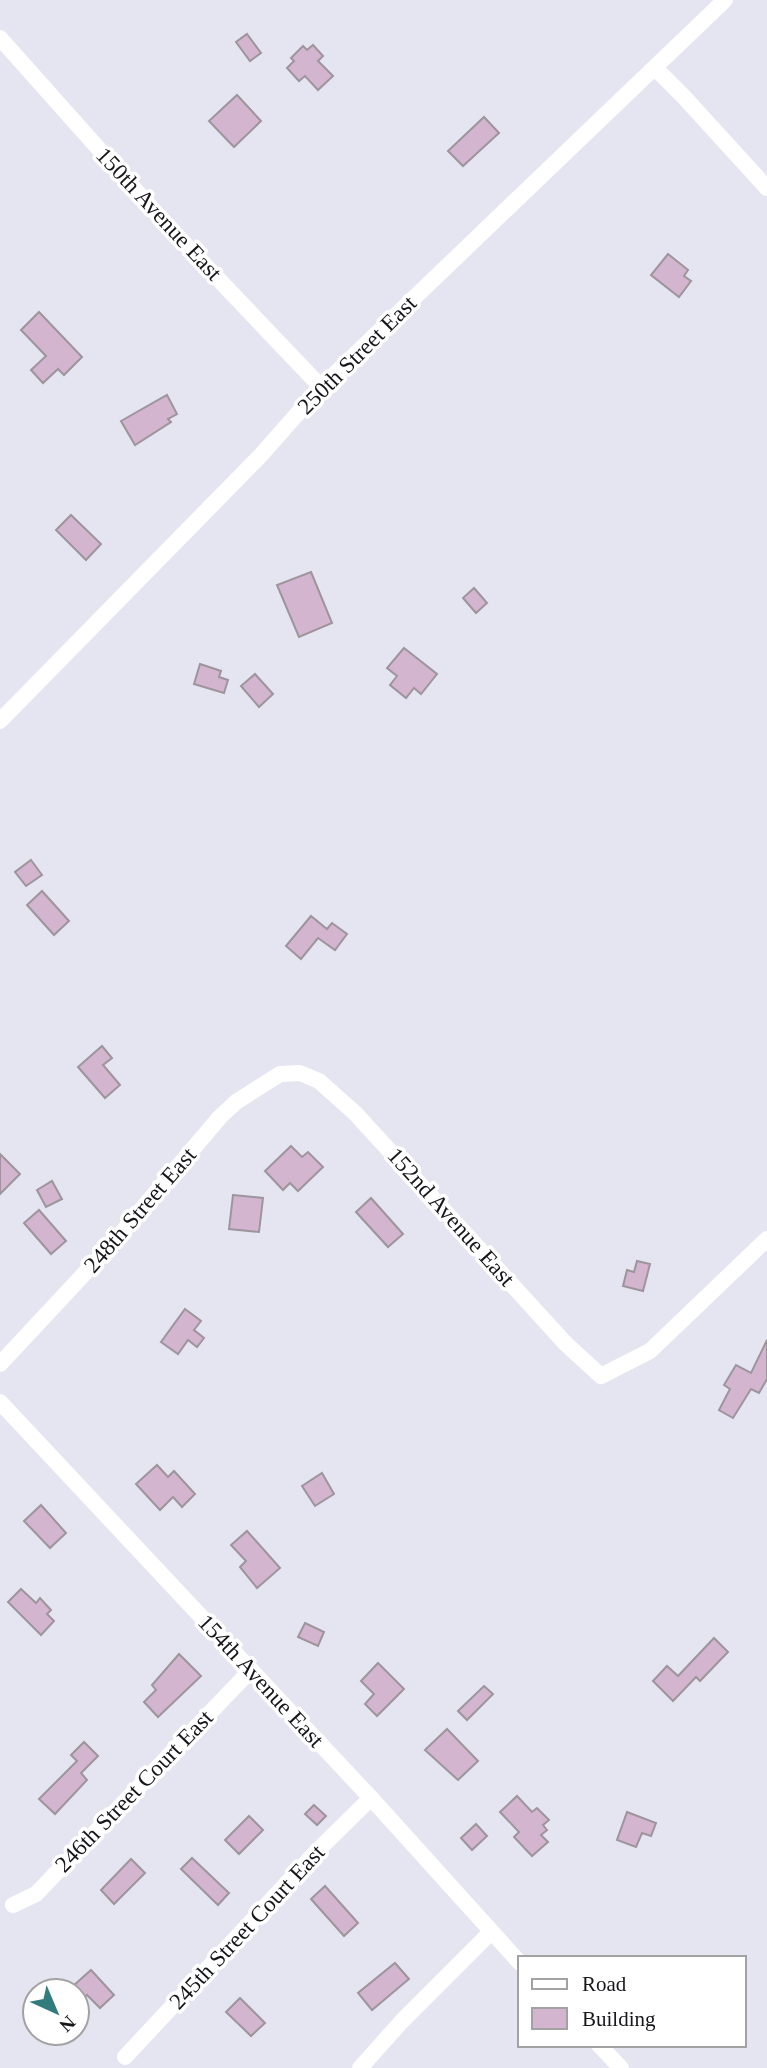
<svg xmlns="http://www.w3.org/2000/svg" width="767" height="2068" font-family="'Times New Roman',serif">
	<rect width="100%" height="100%" fill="#e4e5f0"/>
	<!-- building -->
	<g fill="#d3b5cf" stroke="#9e949c" stroke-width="2">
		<polygon points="247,34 261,53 250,61 236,42"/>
		<polygon points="313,45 323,56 318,61 333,76 318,90 305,76 299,81 287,68 294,61 291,58 303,46 307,50"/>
		<polygon points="237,95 261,121 234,147 209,121"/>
		<polygon points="484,117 499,133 463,166 448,151"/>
		<polygon points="668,254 688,270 684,276 691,281 679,297 651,275"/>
		<polygon points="39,312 82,357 64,375 58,369 43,383 31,370 46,356 21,330"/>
		<polygon points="167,395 177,414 168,419 171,422 135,445 121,421"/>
		<polygon points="71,515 101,544 86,560 56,530"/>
		<polygon points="311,572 332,623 299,637 277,585"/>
		<polygon points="474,588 487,603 476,613 463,598"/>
		<polygon points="404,648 437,674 421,694 414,688 406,698 390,685 397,676 387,668"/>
		<polygon points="200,664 221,671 219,677 228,680 224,693 194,684"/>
		<polygon points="255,674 273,694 259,707 241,686"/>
		<polygon points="31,860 42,875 26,886 15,872"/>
		<polygon points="42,891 69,921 54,935 27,905"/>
		<polygon points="311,916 327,929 332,923 347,934 335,950 318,938 301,959 286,946"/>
		<polygon points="102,1046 112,1058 103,1065 120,1085 105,1098 78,1067"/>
		<polygon points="291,1146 302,1157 308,1152 323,1167 298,1191 290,1183 283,1190 265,1171"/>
		<polygon points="0,1154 20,1174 0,1194"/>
		<polygon points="52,1181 62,1199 46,1207 37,1190"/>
		<polygon points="233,1195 263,1198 259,1232 229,1229"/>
		<polygon points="371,1198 403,1234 388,1247 356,1212"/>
		<polygon points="39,1210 66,1241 51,1254 24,1223"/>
		<polygon points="637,1261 650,1264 643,1291 623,1286 627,1270 634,1272"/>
		<polygon points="185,1309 201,1321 194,1330 204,1338 197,1347 188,1340 178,1354 161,1342"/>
		<polygon points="767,1340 767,1379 759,1393 751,1389 733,1418 719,1410 730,1389 724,1385 736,1365 751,1373"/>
		<polygon points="157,1465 168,1477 174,1471 195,1494 182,1507 173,1497 160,1510 136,1484"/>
		<polygon points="322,1473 334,1494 315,1506 302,1486"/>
		<polygon points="41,1505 66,1533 50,1548 24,1521"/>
		<polygon points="247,1531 280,1568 257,1588 240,1567 246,1561 231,1545"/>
		<polygon points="21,1589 36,1603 40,1598 51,1610 47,1614 54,1621 41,1635 8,1602"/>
		<polygon points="305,1623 324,1632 318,1646 298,1637"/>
		<polygon points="714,1638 728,1652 700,1681 696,1677 673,1701 653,1681 667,1666 678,1676"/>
		<polygon points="179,1654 201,1676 158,1717 144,1702 156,1690 152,1685"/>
		<polygon points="378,1663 404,1689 377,1716 365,1704 374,1694 361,1681"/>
		<polygon points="484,1686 493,1694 467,1720 458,1711"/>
		<polygon points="447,1729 478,1761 458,1780 425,1750"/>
		<polygon points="84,1742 98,1756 81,1773 87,1780 55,1814 39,1799 77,1761 71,1755"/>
		<polygon points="517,1796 532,1812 537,1808 549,1820 543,1825 547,1830 541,1835 548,1842 532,1856 514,1837 519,1832 500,1812"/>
		<polygon points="314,1805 326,1816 317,1825 305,1814"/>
		<polygon points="627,1812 656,1823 651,1836 642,1833 636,1847 617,1840"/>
		<polygon points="249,1816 263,1830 239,1854 225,1840"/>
		<polygon points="476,1824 487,1836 472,1850 461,1838"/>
		<polygon points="192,1858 229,1893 218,1905 181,1869"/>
		<polygon points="131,1859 145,1873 114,1904 101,1890"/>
		<polygon points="325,1886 358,1923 344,1936 311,1899"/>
		<polygon points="395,1963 409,1979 372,2010 358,1993"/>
		<polygon points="91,1970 114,1995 100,2008 87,1995 84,1998 73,1986"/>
		<polygon points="240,1998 265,2023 251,2036 226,2012"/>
	</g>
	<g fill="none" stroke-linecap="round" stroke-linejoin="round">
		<!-- street -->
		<g stroke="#fff" stroke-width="16">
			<polyline points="0,38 163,221 321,387"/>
			<polyline points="655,68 684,97 767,188"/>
			<polyline points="0,721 261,455 321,387 725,0"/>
			<polyline points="0,1364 113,1243 220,1117 236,1102 280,1074 300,1073 319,1081 355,1113 566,1344 601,1376 650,1351 767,1239"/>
			<polyline points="0,1402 371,1798 520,1963"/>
			<polyline points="13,1905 36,1894 251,1670"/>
			<polyline points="599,2045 621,2068"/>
			<polyline points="125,2057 316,1852 371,1798"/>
			<polyline points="360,2068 402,2021 491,1932"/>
		</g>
	</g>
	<g text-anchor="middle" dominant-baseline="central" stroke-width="7" stroke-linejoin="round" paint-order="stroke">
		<!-- street labels -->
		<g font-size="23" fill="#16161a" stroke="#fff">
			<text transform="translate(159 214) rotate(47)">150th Avenue East</text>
			<text transform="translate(357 355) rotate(-45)">250th Street East</text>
			<text transform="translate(140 1210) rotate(-49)">248th Street East</text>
			<text transform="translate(451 1217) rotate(48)">152nd Avenue East</text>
			<text transform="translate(261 1681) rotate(47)">154th Avenue East</text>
			<text transform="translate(134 1791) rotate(-46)">246th Street Court East</text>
			<text transform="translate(247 1927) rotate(-47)">245th Street Court East</text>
		</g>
	</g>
	<!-- legend -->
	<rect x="518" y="1956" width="228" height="91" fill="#ffffff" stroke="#a2a2a3" stroke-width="2"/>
	<rect x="532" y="1979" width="35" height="10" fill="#ffffff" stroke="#a2a2a3" stroke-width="2"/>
	<text x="582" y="1991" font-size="21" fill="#16161a">Road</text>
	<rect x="532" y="2008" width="35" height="21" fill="#d3b5cf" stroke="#a2a2a3" stroke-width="2"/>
	<text x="582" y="2026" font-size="21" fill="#16161a">Building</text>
	<!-- north arrow -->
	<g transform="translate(56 2012) rotate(136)"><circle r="33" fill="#ffffff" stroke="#a2a2a3" stroke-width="2"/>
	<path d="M0-5L12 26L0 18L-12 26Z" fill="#337c7d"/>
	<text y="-10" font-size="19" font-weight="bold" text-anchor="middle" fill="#16161a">N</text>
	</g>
</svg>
